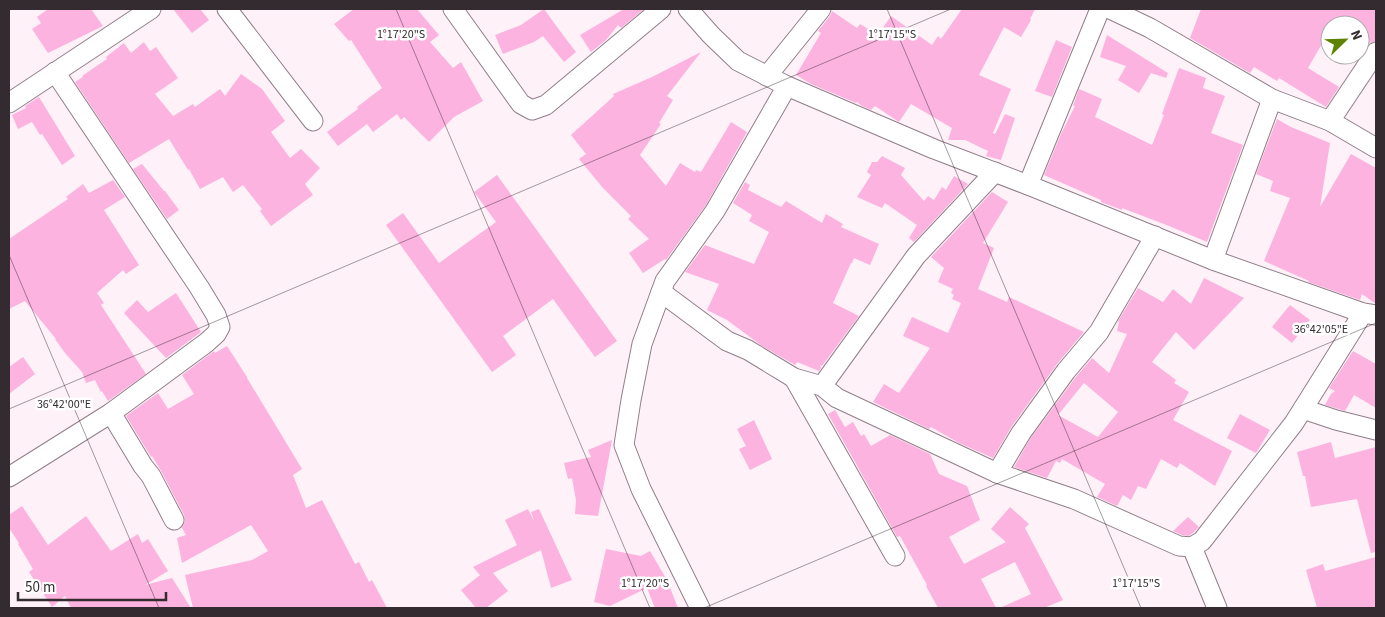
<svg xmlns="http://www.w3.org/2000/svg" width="1385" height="617" font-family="'Source Sans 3',sans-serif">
	<rect width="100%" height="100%" fill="#fef1f8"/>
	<!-- building -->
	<g fill="#fdb3df" fill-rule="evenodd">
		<polygon points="48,9 91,9 103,26 48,53 32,29 41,23 37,17"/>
		<polygon points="173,9 200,9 209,20 192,33"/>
		<polygon points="354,9 417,9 439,35 430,42 453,68 461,62 483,101 454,117 429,142 404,117 401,120 397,114 373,132 367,124 338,146 327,132 358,109 357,107 382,88 351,40 349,41 334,24"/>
		<polygon points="544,9 560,31 576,52 564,62 543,36 534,42 503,54 495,35 521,25"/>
		<polygon points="624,9 644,9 621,28 618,25 606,40 591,52 580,35"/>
		<polygon points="962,9 1035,9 1030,19 1031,20 1021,37 1004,27 979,75 1011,89 993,133 995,134 1005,114 1015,118 1001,160 986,156 988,151 965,140 948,140 952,128 911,104 899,122 875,106 871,110 862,106 857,102 856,103 811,84 796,75 821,33 818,31 830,16 832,11 857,28 860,24 878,35 891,16 932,45 938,36 941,39"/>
		<polygon points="1201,9 1376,9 1376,41 1369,43 1360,38 1360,25 1330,25 1330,30 1308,68 1339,87 1326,107 1279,78 1277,81 1254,67 1250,73 1190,38"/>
		<polygon points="1107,35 1168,73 1166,78 1151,73 1139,93 1118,80 1126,66 1100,57"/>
		<polygon points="1056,40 1072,47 1052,97 1035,91"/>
		<polygon points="144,42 150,51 156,47 178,78 155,94 173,116 193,104 195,107 220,89 225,96 241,74 262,89 285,121 271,132 290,158 301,149 320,168 305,184 313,195 271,226 260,211 262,209 243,185 233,192 223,177 200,189 189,169 188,170 169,139 129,163 75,82 83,77 82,76 107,59 106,57 124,43 131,53"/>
		<polygon points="701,52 667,96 673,100 659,123 661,124 640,155 666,186 680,163 695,172 696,170 701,172 731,122 747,132 706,205 666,260 665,259 643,273 629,253 649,239 628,219 631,216 603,188 579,159 586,154 571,135 614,96 613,94 652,77"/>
		<polygon points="1179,68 1206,78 1203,88 1225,96 1211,133 1243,145 1207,242 1169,226 1122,208 1122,210 1101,202 1101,200 1044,175 1061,134 1075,106 1073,106 1079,89 1102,99 1095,117 1152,145 1164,115 1162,114"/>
		<polygon points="39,97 75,156 62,165 42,134 40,135 32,122 18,129 12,115 26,108 25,106"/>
		<polygon points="1277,119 1291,127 1330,143 1320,207 1351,154 1376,168 1376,304 1362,294 1360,300 1308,282 1309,281 1264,261 1290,198 1270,191 1273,181 1256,174"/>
		<polygon points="882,156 905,168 901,175 924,201 928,196 934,200 942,187 946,190 954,176 968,184 914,242 909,238 917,225 885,203 882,208 857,197 871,175 867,172 872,162 877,162"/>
		<polygon points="142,164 164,191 165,191 179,210 167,219 133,169"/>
		<polygon points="497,175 617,341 595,357 553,299 503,336 516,355 492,372 386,225 403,213 439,263 496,222 474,192"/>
		<polygon points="113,180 125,197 104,210 139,265 126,274 123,270 97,293 104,303 101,305 146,374 108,401 102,391 101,392 95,380 86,383 82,372 65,353 55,339 56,339 25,301 9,309 9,239 68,199 66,197 83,184 89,193"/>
		<polygon points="745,182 750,185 748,190 781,207 786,201 822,223 826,214 843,224 841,227 879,244 870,265 854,258 852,263 851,263 833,303 859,316 822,366 820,365 821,368 819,371 797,362 795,365 762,346 727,320 707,310 719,284 685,272 705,245 754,264 769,232 749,221 752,215 733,203"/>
		<polygon points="992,192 1008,202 983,243 994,248 978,289 1007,302 1009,297 1084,332 1057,364 1012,426 993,458 959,443 931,427 929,429 873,402 884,384 899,393 930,348 903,336 912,317 948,333 961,303 952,299 954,295 951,293 953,289 938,282 944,268 931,257"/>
		<path d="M1204,278l40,20 -50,52 -18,-18 -24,30 24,18 -2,3 15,9 -16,28 59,31 -17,35 -35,-23 -3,5 -16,-9 -15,30 -8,-3 -7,14 -8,-5 -6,11 -20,-9 8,-13 -43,-25 -2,4 -4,-2 -9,17 -33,-11 16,-28 45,-61 17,-20 17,15 18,-39 -10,-3 2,-9 -1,-1 20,-33 25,14 10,-13 18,15zM1084,383l34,29 -20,25 -40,-22z"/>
		<polygon points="176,293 201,332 166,358 124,313 137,300 148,312"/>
		<polygon points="1290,305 1310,320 1292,343 1272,327"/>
		<polygon points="227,346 247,377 247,378 302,469 293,475 306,508 322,500 355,564 359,562 369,582 372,580 387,608 193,608 185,575 252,560 268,551 251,525 182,563 177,538 186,535 182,528 185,521 184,515 161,471 152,456 151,457 126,416 158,393 168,409 194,394 182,375 214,351 215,353"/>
		<polygon points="1353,351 1376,364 1376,408 1354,395 1345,411 1325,405 1331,394 1335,391 1329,388"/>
		<polygon points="23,357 35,374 9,394 9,367"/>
		<polygon points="835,410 845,427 853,422 861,436 864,434 871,446 890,435 930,454 939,474 967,486 980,520 949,537 964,564 1006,542 991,529 1010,507 1029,524 1025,528 1063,600 1044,608 1000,608 1031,594 1015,562 981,579 996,608 938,608 926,586 927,585 900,536 897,537 828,414"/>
		<polygon points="1240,414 1270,430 1256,453 1227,438"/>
		<polygon points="754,420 772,459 750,470 739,449 746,446 737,429"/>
		<polygon points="612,440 598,516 575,514 576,500 572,478 568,479 564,463 591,457 588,450"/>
		<polygon points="1331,442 1335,458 1376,447 1376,552 1371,553 1357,499 1311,507 1305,476 1303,476 1297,452"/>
		<polygon points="22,506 48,545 86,516 111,551 138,534 142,543 148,539 168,571 145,585 172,578 191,608 71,608 65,596 52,607 29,572 33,569 18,544 19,543 9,528 9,515"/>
		<polygon points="528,509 534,521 531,512 539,509 572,580 551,588 541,550 493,573 508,591 486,608 476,608 461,590 480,575 473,567 517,545 505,520"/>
		<polygon points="1188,517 1199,527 1194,532 1189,536 1182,535 1173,531"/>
		<polygon points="606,549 641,556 650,551 667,580 678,608 655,608 647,588 610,606 594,602"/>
		<polygon points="1376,557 1376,608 1317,608 1306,570 1323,564 1325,571"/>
	</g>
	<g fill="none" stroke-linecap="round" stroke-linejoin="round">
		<!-- street casing -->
		<g stroke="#917e89" stroke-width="21">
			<g id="street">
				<polyline points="227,9 313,121"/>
				<polyline points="453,9 521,104 532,110 546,105 661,9"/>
				<polyline points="688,9 711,35 738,61 787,86 934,149 1028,185 1213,260 1363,313 1376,315"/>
				<polyline points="1110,9 1150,28 1272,99 1330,121 1376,148"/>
				<polyline points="767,76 821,9"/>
				<polyline points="9,103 151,9"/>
				<polyline points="1330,121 1376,52"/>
				<polyline points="1028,185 1100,9"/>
				<polyline points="1213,260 1272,99"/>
				<polyline points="661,292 727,341 748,350 794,378 822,386 837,398 997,473 1074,499 1179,546 1192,547 1202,541 1294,423 1363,313"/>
				<polyline points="794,378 895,556"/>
				<polyline points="822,386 916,256 995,172"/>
				<polyline points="1303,409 1336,420 1376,430"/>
				<polyline points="111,413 143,466 151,476 174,520"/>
				<polyline points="997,473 1021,433 1066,371 1099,332 1155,236"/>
				<polyline points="9,477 111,413 206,343 216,334 220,327 216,315 199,287 55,72"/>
				<polyline points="1192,547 1217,608"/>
				<polyline points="700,608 641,489 624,445 631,400 642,344 665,281 715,211 787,86"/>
			</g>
		</g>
		<!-- street -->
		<use href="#street" stroke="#fff" stroke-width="19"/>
	</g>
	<!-- ticks -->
	<path fill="none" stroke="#332b2f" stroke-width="1" stroke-opacity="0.45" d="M396,9l254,599M887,9l254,599M9,255l150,353M9,409l942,-400M704,608l672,-285"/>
	<g font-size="12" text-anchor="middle" fill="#332b2f" stroke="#fff" stroke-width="5" stroke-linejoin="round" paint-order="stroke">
		<text x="401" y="38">1°17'20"S</text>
		<text x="892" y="38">1°17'15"S</text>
		<text x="1321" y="333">36°42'05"E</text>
		<text x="64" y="408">36°42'00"E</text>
		<text x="645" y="587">1°17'20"S</text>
		<text x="1136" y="587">1°17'15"S</text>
	</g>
	<!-- border -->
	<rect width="1385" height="617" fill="none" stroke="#332b2f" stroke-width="20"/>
	<!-- north arrow -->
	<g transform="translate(1345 40) rotate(67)"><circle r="24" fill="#ffffff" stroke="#adaaac"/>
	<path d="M0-4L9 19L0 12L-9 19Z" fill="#5e8302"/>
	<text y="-8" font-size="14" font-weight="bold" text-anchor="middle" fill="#332b2f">N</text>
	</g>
	<!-- scale -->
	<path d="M18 592v8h148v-8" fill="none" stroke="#332b2f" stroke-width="2.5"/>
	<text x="25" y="592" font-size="15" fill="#332b2f" stroke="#ffffff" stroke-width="4" paint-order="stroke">50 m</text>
</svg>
